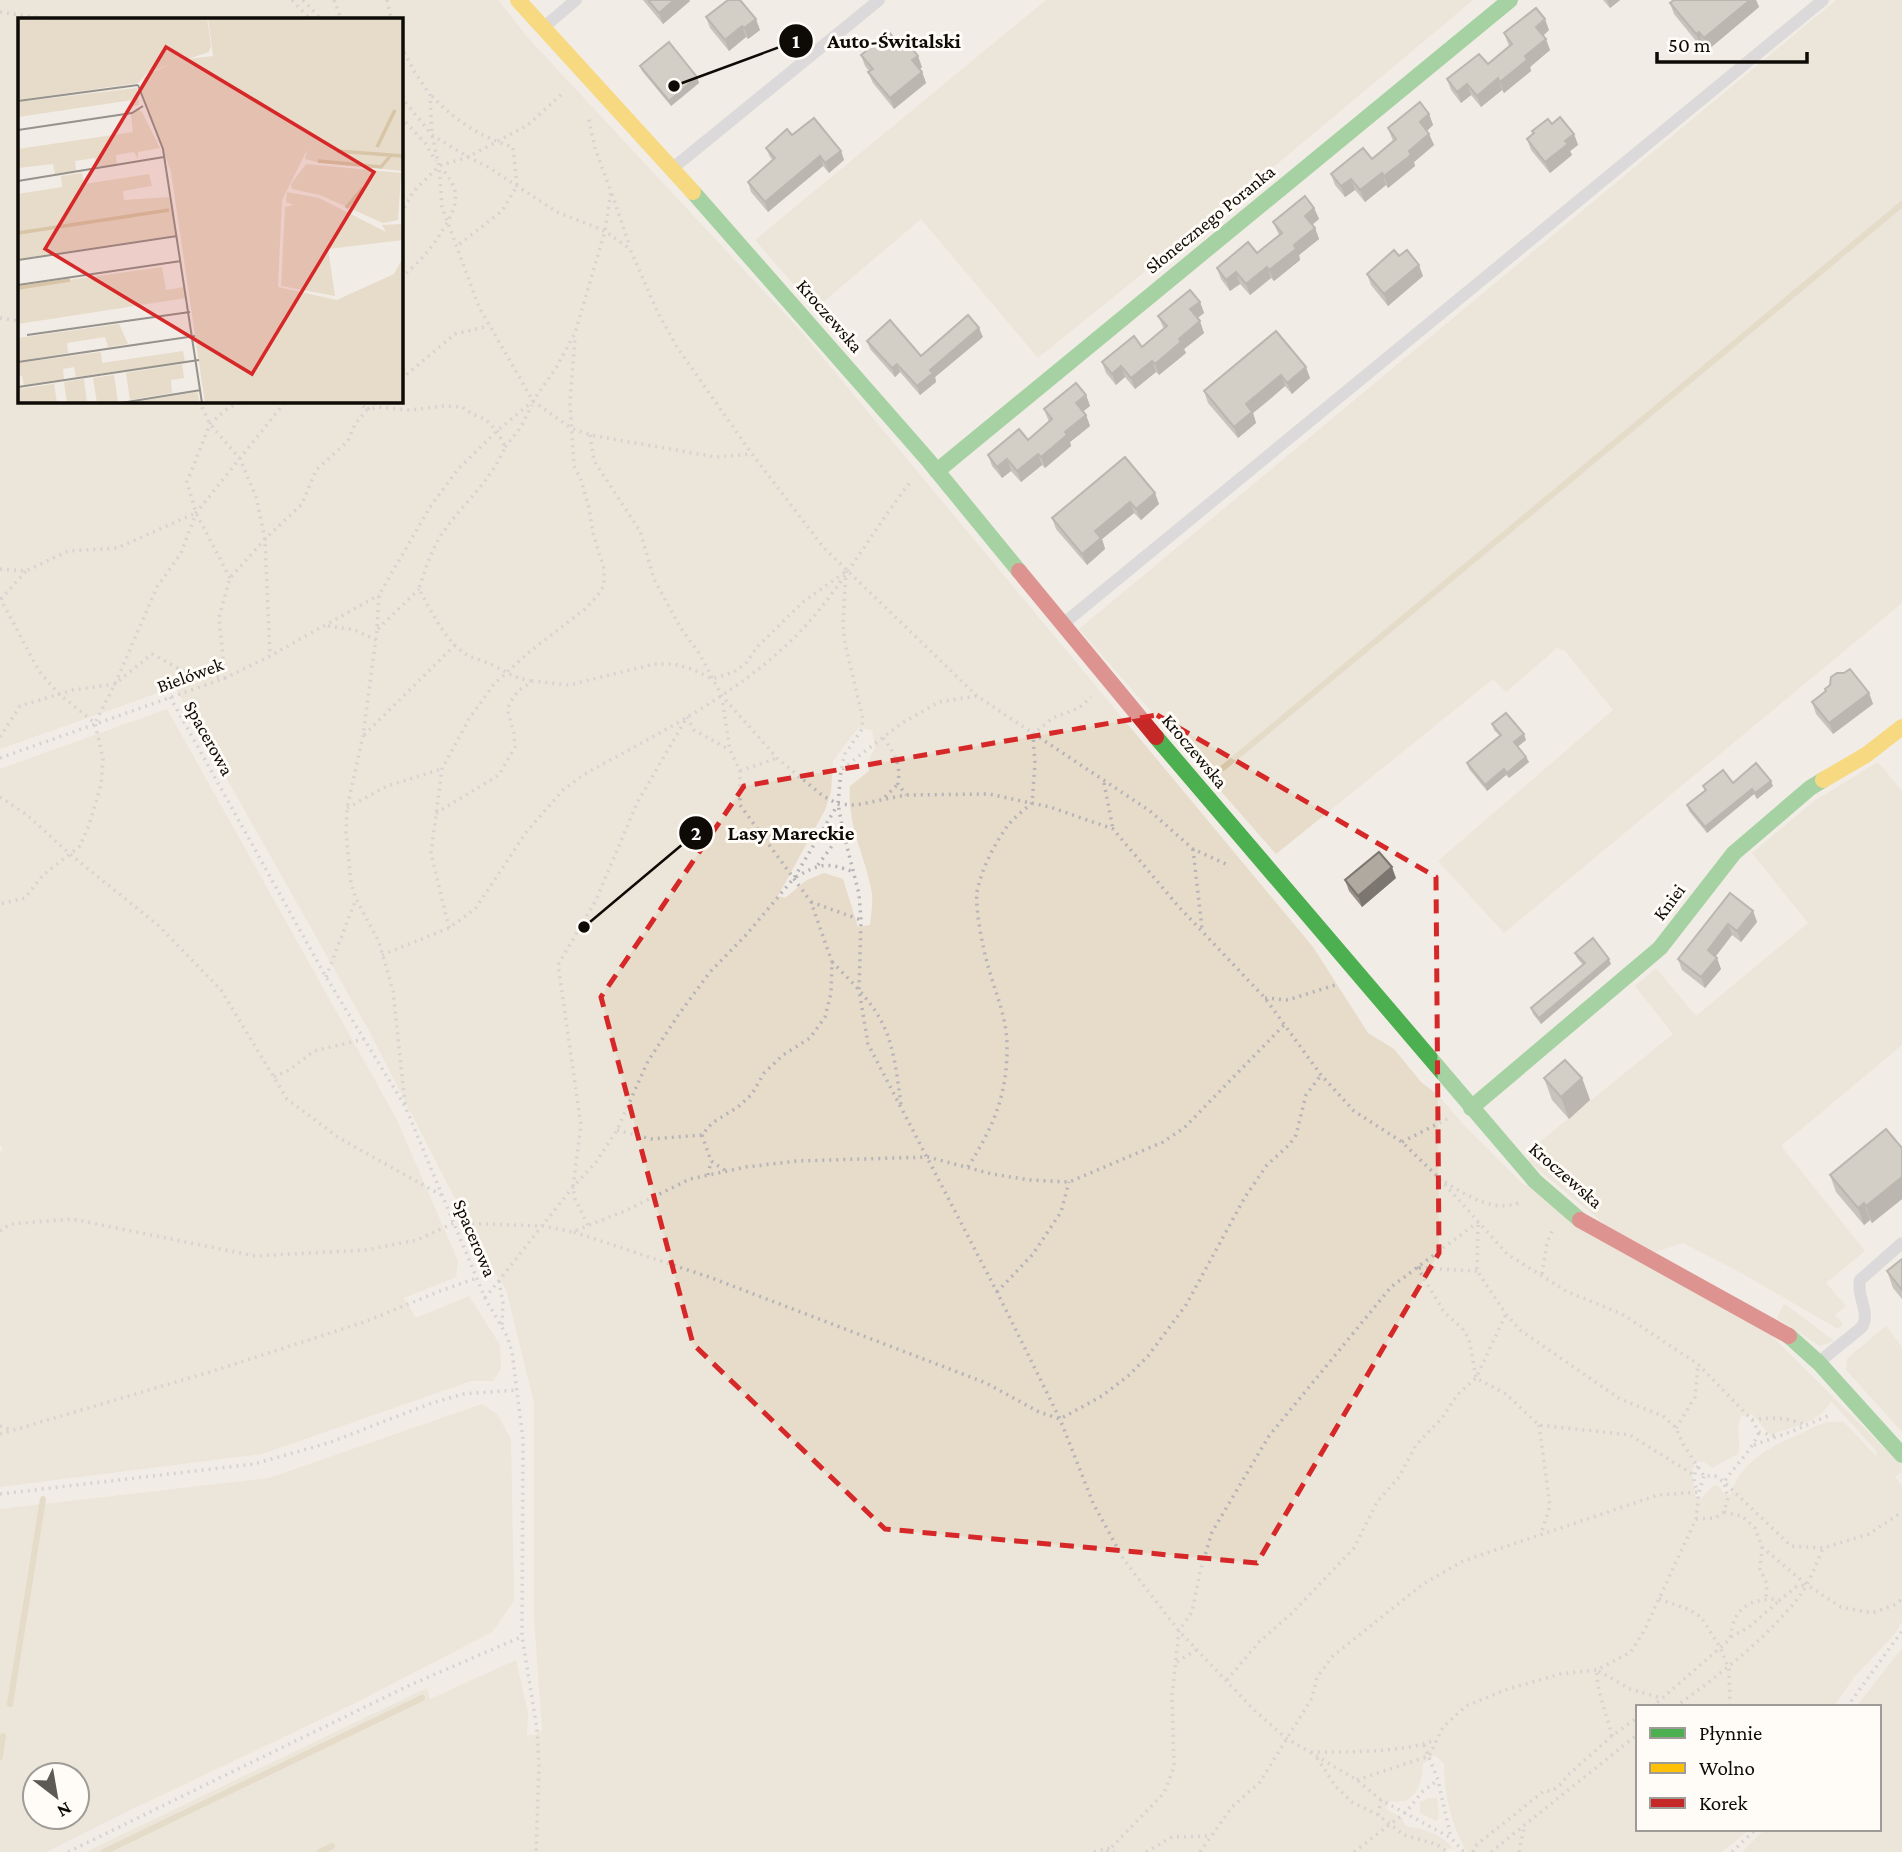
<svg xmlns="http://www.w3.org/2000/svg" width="1902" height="1852" font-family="'Crimson Pro',serif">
	<rect width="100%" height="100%" fill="#f1ece5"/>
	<!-- green -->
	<g fill="#e7dbc9" fill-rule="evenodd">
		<path d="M0,0h498l31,39 270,290 514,618 55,86 26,16 27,33 17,13 24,28 60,60 245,148 135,135v6l-7,5 7,8v137l-8,13 -39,41 -22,31h-195v122l111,1 -27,22h-255c-16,-26 -23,-59 -23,-88l-9,-9 -12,9c-1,21 -8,42 -33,37l-4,8 16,9 4,8c19,3 35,8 48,23l-10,-1 2,4h-1360l341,-164 3,11 86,-39 12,53 -1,22h8l7,-5 -8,-112v-215l-28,-114 -18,-26 -120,-234 -193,-342 -175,62zM19,19h382v382h-382zM858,728l14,2 3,18 -6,11v12l-19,15c-3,41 15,68 22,107 1,10 -1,22 -2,32l-12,2 -15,-48 -19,-6 -17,7 -22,18 -7,-2 47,-86 6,-18 2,-31zM1831,1401l46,51 -1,4 -33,-35c-5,1 -11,1 -16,1 -8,2 -18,8 -25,11 -32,14 -60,27 -72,62l-7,-2 -3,-6 -6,-2 -14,15 -5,-5 -3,-23 4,-11 8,1 8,6 26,-14c4,-12 -4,-26 4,-38l10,-2 18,21c23,-8 51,-13 61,-34z"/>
		<polygon points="1046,0 1473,0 1264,175 1038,358 921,219 815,309 755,240"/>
		<polygon points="1836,0 1902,0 1902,603 1504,933 1438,861 1613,710 1565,651 1557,648 1506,692 1493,679 1276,854 1079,629"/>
		<polygon points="167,709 396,1118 458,1261 456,1277 404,1298 416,1318 469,1296 500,1345 501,1368 493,1381 471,1381 262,1454 0,1487 0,1152 3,1149 0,1145 0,769"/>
		<polygon points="1878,762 1902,791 1902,1045 1781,1146 1865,1251 1826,1283 1846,1306 1835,1315 1843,1324 1838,1329 1743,1274 1683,1243 1655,1252 1607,1226 1529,1162 1532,1148 1673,1034 1635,986 1656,968 1696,1016 1808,923 1752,853 1814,801"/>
		<polygon points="1784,1304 1789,1307 1834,1341 1820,1346 1777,1318"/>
		<polygon points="1886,1326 1902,1347 1902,1432 1846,1370 1847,1360 1850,1356"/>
		<path d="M482,1404l15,10 14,25 3,162 -22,31 -135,70 -239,114 -71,36h-47v-343l269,-31zM35,1775h42v42h-42z"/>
		<polygon points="1902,1648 1902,1852 1742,1852 1765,1829 1879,1829 1879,1707 1856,1707"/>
		<polygon points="1429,1798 1437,1798 1439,1817 1436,1821 1420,1813 1420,1802"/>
	</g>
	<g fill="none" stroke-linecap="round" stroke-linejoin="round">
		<!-- stream -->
		<g stroke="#d8c5a7" stroke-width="6">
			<polyline points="1223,768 1902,204"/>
			<polyline points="10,1704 43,1499"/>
			<polyline points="0,1757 3,1736"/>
			<polyline points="104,1852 422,1698"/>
			<polyline points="320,1852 332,1846"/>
		</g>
		<!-- path -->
		<g stroke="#b6b4b9" stroke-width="3.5" stroke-dasharray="2 5" stroke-linecap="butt">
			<polyline points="292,0 310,19"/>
			<polyline points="303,0 321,19"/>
			<polyline points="334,0 341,19"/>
			<polyline points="387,0 391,19"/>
			<polyline points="0,12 48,19"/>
			<polyline points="401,46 414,71 430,95 432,135 439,166 442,207 479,307 533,401 571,428 590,435 716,457 752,454"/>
			<path d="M432,96c23,25 49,41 81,51l4,39 -15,25 -45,35"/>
			<polyline points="401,97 432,135 468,157 488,167 557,212 605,231 630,249 658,313 677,347 752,454 824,548 977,696 1150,811 1193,849 1228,865"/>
			<polyline points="401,117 425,143 436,161"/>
			<polyline points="612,194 630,247"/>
			<polyline points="401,214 413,192 439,166 468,157 528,125 565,91"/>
			<path d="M401,278c20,-18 29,-27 43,-50 15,-25 17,-38 -3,-60"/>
			<polyline points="0,318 19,321"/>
			<polyline points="401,379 455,334 489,326"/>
			<polyline points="199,401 210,424 240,459 256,497 265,539 270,656"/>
			<polyline points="358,401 367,410 377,401"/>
			<polyline points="590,435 594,461 640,531 654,579 680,627 699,653 722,696 777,758 823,796 838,804 856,805 906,795 989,794 1050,807 1113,829 1179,907 1265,998 1321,1075 1354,1111 1402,1142 1440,1179 1507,1254 1566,1291 1622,1314 1698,1364 1752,1420 1759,1432 1775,1436"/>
			<polyline points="505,447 521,427 532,405"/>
			<polyline points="0,569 26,571 68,551 117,548 196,513"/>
			<polyline points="846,571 843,625 845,643 863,719 862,729 845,754 841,770 838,804 843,831 859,894 861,920 859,990 868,1044 997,1292 1060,1419 1093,1503 1124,1560 1179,1631 1254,1710 1286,1738 1357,1780 1381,1800 1451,1838 1464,1852"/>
			<polyline points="230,578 196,513 187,482 210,424 228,408 243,401"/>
			<polyline points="0,598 39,671 58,693 95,723 103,759 101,785 89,825 80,846 43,875 25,898 0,904"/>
			<polyline points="1,599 26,571"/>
			<polyline points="328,626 355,630 376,640"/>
			<polyline points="378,629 419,589"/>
			<polyline points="170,697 326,977 405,1106 485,1298 507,1336 512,1352 523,1439 522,1636 537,1729 539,1767 536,1852"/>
			<polyline points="687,717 694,730 728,749"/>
			<polyline points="96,721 115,684 157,587 181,553 196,513 286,401"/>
			<polyline points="364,735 455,645"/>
			<path d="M0,737l20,-31 53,-16 42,-6 37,-30 33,18 40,6 -6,-61 11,-39 35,-39 37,-35 14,-34 32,-29 7,-17 12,-14 10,-3 32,3 35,-4 18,1 10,7 13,5 12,12 8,16c-13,32 -39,54 -59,81 -14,19 -20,39 -27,61 13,23 25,51 48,66 8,4 18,6 26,10 15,8 23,14 40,16"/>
			<path d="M883,738c12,15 18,26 15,46l8,11"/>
			<polyline points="0,758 225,678 270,656 379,595"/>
			<polyline points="842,769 902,723 939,702 977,696"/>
			<polyline points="740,771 777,758"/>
			<polyline points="1104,783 1113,829"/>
			<polyline points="0,797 27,815 71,855 159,926 221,990 287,1099 339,1138 441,1195"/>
			<polyline points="885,797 898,784"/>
			<polyline points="347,808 387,786 442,769"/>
			<polyline points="436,813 499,775 515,747 514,733 508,712 509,704 518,691 533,681 569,685 654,664 674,664 692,669 712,679 734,672 746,663 758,646 803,602 845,572"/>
			<polyline points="1193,849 1202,929"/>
			<polyline points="818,865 843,831"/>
			<path d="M796,877c25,-14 30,-15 58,-5"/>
			<polyline points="811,902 861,920"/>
			<polyline points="449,928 431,853 442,769 469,719 494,684 528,653 585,609 598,595 604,585 604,569 593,533 589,508 581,480 574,466 570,403 575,338"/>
			<path d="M382,955l67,-27 26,-19 52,-78 36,-41 20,-15c79,-44 164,-84 225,-152 38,-43 67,-96 103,-142"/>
			<path d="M832,962c23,23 50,49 58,81 6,19 8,41 11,61"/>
			<polyline points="326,977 356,899"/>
			<polyline points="1265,998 1288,1000 1335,985"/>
			<polyline points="274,1077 289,1070 314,1051 364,1039"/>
			<polyline points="405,1104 393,991 379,942 356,899 351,883 346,833 347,808 363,736 377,630 379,595 430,507 458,469 497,431 533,401 556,368 575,333 605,231 611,192 595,148 588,116"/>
			<polyline points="617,1130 651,1139 702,1135 712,1123 738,1107 752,1094 764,1073 783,1055 810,1038 825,1017 831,993 832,962 811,902 740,805 740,771 730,750 722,698"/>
			<polyline points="702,1135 711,1161 726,1171"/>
			<polyline points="1402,1142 1447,1119"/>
			<path d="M968,1167c26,-41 40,-74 39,-124 -1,-28 -12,-51 -19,-77 -5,-17 -13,-57 -11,-74 4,-22 18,-49 31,-67 7,-8 16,-15 24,-22l3,-39 -2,-30 20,-16 26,-10 12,-11"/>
			<polyline points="708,1175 711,1161"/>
			<path d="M1445,1182c25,15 48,31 77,20"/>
			<polyline points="588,1225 575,1199 573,1187 581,1125 558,965 596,900 637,803 686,719"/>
			<polyline points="1478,1225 1477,1271 1506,1314 1520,1330 1620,1399 1663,1416 1676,1428 1683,1444 1704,1476 1715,1476 1724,1482 1791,1546 1823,1548 1869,1534 1902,1512"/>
			<polyline points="0,1231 10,1224 72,1219 255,1256 366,1250 417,1240 454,1223 543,1226 572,1232 625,1211 690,1179 746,1167 797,1161 928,1157 992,1174 1030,1180 1069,1182 1163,1142 1184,1128 1285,1024"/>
			<polyline points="574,1232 712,1278 986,1383 1039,1412 1060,1419 1102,1396 1128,1376 1148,1356 1186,1305 1245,1197 1267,1165 1290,1144 1296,1135 1306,1095 1321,1075"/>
			<polyline points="1417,1267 1444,1312 1462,1328 1469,1339 1476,1378 1506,1394 1539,1425 1630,1435 1694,1475"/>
			<polyline points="1419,1268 1477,1271"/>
			<polyline points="1542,1274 1547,1243 1552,1231"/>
			<polyline points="499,1281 503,1303 502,1325"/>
			<polyline points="997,1292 1033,1254 1061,1212 1069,1182"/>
			<polyline points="485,1298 573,1187 596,1162 617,1130 648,1061 679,1014 710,972 746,935 794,878 837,806"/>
			<path d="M1752,1420c20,-3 36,-3 55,6"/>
			<polyline points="1539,1425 1550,1506 1541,1534"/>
			<polyline points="0,1426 11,1430"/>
			<polyline points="1676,1428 1695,1397 1698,1364"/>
			<polyline points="0,1434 210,1372 367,1321 440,1291 477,1278"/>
			<polyline points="1754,1445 1790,1432 1830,1415"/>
			<path d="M1698,1466c-5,10 -6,16 1,26"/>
			<polyline points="0,1494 254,1464 328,1443 432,1403 463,1394 517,1390"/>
			<polyline points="1724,1512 1742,1516 1755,1528 1762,1547 1807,1585 1841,1607 1872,1613 1894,1605 1902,1599"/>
			<path d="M1696,1519l19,-1 9,-6 4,-14 -4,-16c12,-18 27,-30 35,-50"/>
			<polyline points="1762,1547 1760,1569 1767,1584 1766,1598"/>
			<polyline points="1659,1599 1688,1609 1701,1617 1720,1647 1729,1669 1730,1707"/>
			<polyline points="1731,1637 1749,1627 1780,1600"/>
			<polyline points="1177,1662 1196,1650"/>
			<polyline points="1227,1680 1259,1642 1292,1613 1354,1548 1377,1502 1399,1477 1416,1445 1442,1418 1457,1395 1476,1378 1506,1314"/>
			<path d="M1652,1707l77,-67c3,-6 2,-10 4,-16 6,-21 28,-27 47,-24l17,-14 8,-1"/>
			<path d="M1675,1707c43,-31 86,-64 120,-105 13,-15 20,-35 28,-54"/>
			<polyline points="1847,1707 1902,1631"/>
			<path d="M1612,1736c-5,-21 -16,-46 -15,-66l33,19 31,9"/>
			<polyline points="1424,1745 1438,1780 1451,1838"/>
			<path d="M1311,1752c37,0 91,1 124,-12"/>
			<polyline points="1317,1758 1336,1787 1352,1802 1378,1815 1404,1835 1436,1844 1448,1852"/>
			<polyline points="1357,1780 1429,1756 1443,1727 1466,1706 1508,1689 1560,1674 1597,1670 1631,1652 1645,1629 1696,1519 1699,1492 1704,1476"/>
			<polyline points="1378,1815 1381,1800"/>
			<polyline points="68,1852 408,1686 521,1637"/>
			<polyline points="1094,1852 1110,1848 1114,1852"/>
			<polyline points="1107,1852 1164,1793 1174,1767 1172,1696 1179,1631 1192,1612 1200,1572 1212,1532 1269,1436 1391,1287 1478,1222"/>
			<polyline points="1146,1852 1172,1837 1210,1836"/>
			<polyline points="1200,1852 1232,1807 1260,1782 1312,1698 1317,1677 1333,1656 1423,1584 1463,1561 1658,1495 1699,1492"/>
			<polyline points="1354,1852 1406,1812 1422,1792 1438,1780"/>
			<polyline points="1473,1852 1475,1846 1544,1791 1552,1791 1561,1784 1568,1775 1612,1736 1638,1717"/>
			<polyline points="1491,1852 1638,1734"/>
			<polyline points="1519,1852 1524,1828"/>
			<polyline points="1732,1852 1756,1829"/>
		</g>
		<!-- lane -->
		<g stroke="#c2c1cb" stroke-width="12">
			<polyline points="544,27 576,0"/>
			<polyline points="673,168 879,0"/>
			<polyline points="1063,624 1823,0"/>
			<path d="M1819,1362l43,-35c9,-15 -6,-30 -2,-47l42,-37"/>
		</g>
		<!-- fast -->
		<g stroke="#4caf50" stroke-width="16">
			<polyline points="693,192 928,460 1019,571"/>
			<polyline points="937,471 1510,0"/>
			<polyline points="1156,737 1535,1181 1580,1220"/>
			<polyline points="1471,1108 1660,948 1734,853 1810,788 1823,780"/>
			<polyline points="1789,1336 1819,1363 1902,1455"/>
		</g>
		<!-- slow -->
		<g stroke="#ffc107" stroke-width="16">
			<polyline points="518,0 693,192"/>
			<polyline points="1823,780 1866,755 1902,727"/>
		</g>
		<!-- jam -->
		<g stroke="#c62828" stroke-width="16">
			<polyline points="1019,571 1156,737"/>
			<polyline points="1580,1220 1789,1336"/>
		</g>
	</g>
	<!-- wall -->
	<g fill="#979189">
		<polygon points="643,0 689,0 690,1 663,24"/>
		<polygon points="1603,0 1620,0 1610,8"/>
		<polygon points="1674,0 1756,0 1759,7 1709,49 1703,43 1700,46 1674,14 1670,3"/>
		<polygon points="706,17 760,30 748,39 746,37 729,51 710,28"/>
		<polygon points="1549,30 1543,36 1550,50 1530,67 1531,71 1504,93 1502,90 1481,107 1471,95 1461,103 1451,90 1447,79 1488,64 1509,46 1504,33"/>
		<polygon points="900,46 922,67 920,69 922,72 926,83 894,109 873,83 868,72 869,71 865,66 861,55"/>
		<polygon points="640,66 697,77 699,83 671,106 642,71"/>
		<polygon points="1429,114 1433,125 1427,131 1429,134 1434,145 1414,162 1415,166 1388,188 1386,185 1365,202 1355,190 1345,197 1335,185 1331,174 1372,159 1393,141 1388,128"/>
		<polygon points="1552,124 1574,134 1578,145 1570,151 1572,155 1550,173 1531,150 1527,139 1533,134 1532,132"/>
		<polygon points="792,135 841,151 844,160 829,173 823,166 768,212 751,192 748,182 773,161 770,157 766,148"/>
		<polygon points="1314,208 1319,219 1312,225 1315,228 1319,239 1299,255 1300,260 1274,281 1271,278 1250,295 1240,284 1230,291 1221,279 1217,268 1257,253 1279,235 1273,222"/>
		<polygon points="1399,256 1423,276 1388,306 1371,285 1367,274"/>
		<polygon points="1200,302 1204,313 1197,318 1204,333 1184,349 1186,353 1159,375 1156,372 1135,389 1125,377 1116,385 1106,373 1102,362 1142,347 1164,329 1158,316"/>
		<polygon points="1276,331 1310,378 1292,394 1285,386 1268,401 1253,413 1256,423 1238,438 1208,403 1204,391"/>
		<polygon points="983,337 935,377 936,382 920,395 900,372 895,377 870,349 867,341 921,356"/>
		<polygon points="1086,395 1090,406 1083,411 1086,415 1090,426 1070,442 1071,446 1045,468 1042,465 1021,482 1011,471 1002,478 992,466 988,455 1028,440 1049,422 1044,409"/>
		<polygon points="1125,457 1159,504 1141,520 1134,513 1102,539 1105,549 1087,565 1056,529 1052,518"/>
		<polygon points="1825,689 1869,693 1873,704 1833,734 1816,714 1812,702 1826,692"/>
		<polygon points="1492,724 1526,740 1518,746 1529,762 1509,778 1506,775 1487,791 1469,769 1467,763 1500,736 1494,730"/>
		<polygon points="1733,783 1773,786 1757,799 1754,794 1707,833 1689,811 1687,805 1705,791 1703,786"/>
		<polygon points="1396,878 1362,907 1349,891 1345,880"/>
		<polygon points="1730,893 1753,911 1757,922 1741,942 1732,935 1722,948 1715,957 1721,969 1705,988 1682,970 1678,959"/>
		<polygon points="1575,953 1611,964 1541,1024 1533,1014 1531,1008 1583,965 1577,958"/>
		<polygon points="1544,1078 1582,1078 1590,1100 1569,1119 1552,1100"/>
		<polygon points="1902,1148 1902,1199 1872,1223 1870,1220 1864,1225 1836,1192 1830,1175"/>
		<polygon points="1902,1259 1902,1299 1893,1288 1887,1271"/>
	</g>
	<!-- shaded-wall -->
	<g fill="#7b766f">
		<polygon points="674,0 689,0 690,1 663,24 659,13"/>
		<polygon points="1607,0 1620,0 1610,8"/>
		<polygon points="1750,0 1756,0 1759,7 1709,49 1704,38"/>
		<polygon points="756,19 760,30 748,39 744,28"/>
		<polygon points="1545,19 1549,30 1540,38 1536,27"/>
		<polygon points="742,26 746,37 729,51 725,40"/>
		<polygon points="1699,32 1703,43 1700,46 1696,34"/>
		<polygon points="1546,39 1550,50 1530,67 1531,71 1504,93 1500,82 1525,56"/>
		<polygon points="918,56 922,67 916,72 912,60"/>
		<polygon points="922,72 926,83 894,109 890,98"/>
		<polygon points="697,77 699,83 671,106 669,101"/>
		<polygon points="1498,78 1502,90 1481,107 1477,96"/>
		<polygon points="1467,84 1471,95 1461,103 1457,92"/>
		<polygon points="1429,114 1433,125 1424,133 1420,122"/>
		<polygon points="1429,134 1434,145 1414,162 1415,166 1388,188 1384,176 1409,151"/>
		<polygon points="1574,134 1578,145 1570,151 1572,155 1550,173 1545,162 1565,141"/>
		<polygon points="841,151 844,160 829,173 825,163"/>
		<polygon points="820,156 823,166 768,212 765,202"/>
		<polygon points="1382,173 1386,185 1365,202 1360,190"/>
		<polygon points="1351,179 1355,190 1345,197 1341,186"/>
		<polygon points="1314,208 1319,219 1309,227 1305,216"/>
		<polygon points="1315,228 1319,239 1299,255 1300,260 1274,281 1269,270 1294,245"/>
		<polygon points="1419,265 1423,276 1388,306 1384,294"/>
		<polygon points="1267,267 1271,278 1250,295 1246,284"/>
		<polygon points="1236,272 1240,284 1230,291 1226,280"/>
		<polygon points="1200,302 1204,313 1194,321 1190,309"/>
		<polygon points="1200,321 1204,333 1184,349 1186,353 1159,375 1155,364 1179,339"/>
		<polygon points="979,328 983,337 935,377 936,382 920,395 917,386 930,370"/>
		<polygon points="1152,361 1156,372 1135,389 1131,378"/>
		<polygon points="897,364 900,372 895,377 892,368"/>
		<polygon points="1121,366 1125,377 1116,385 1112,374"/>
		<polygon points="1306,367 1310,378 1292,394 1287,383"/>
		<polygon points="1281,375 1285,386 1253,413 1256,423 1238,438 1234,427 1246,404"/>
		<polygon points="1086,395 1090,406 1080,414 1076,403"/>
		<polygon points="1086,415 1090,426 1070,442 1071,446 1045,468 1041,457 1065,432"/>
		<polygon points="1038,454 1042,465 1021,482 1017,471"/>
		<polygon points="1007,459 1011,471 1002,478 997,467"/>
		<polygon points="1155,493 1159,504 1141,520 1136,509"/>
		<polygon points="1130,502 1134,513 1102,539 1105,549 1087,565 1082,554 1095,531"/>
		<polygon points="1869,693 1873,704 1833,734 1829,723"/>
		<polygon points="1524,734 1526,740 1516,748 1514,742"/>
		<polygon points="1526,757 1529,762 1509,778 1507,773"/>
		<polygon points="1504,769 1506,775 1487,791 1485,785"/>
		<polygon points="1771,781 1773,786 1757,799 1755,793"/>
		<polygon points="1752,789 1754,794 1707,833 1705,827"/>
		<polygon points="1392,867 1396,878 1362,907 1358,896"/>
		<polygon points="1753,911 1757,922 1741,942 1737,931"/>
		<polygon points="1728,924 1732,935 1712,961 1708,950"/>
		<polygon points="1717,958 1721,969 1705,988 1701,977"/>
		<polygon points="1609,959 1611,964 1541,1024 1539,1018"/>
		<polygon points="1582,1078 1590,1100 1569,1119 1561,1097"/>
		<polygon points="1902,1177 1902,1199 1872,1223 1866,1206"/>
		<polygon points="1864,1203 1870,1220 1864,1225 1858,1208"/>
	</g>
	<!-- building -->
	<g fill="#b0a99f" stroke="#7b766f" stroke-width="2">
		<polygon points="648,0 674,0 659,13"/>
		<polygon points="728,0 740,0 756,19 744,28 742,26 725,40 706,17"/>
		<polygon points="1674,0 1750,0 1704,38 1699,32 1696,34 1670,3"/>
		<polygon points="1536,8 1545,19 1536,27 1546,39 1525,56 1527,60 1500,82 1498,78 1477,96 1467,84 1457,92 1447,79 1479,54 1488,64 1512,44 1504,33"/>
		<polygon points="889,32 900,46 906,41 918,56 912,60 922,72 890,98 868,72 873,69 861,55"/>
		<polygon points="669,42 697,77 669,101 640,66"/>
		<polygon points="1420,102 1429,114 1420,122 1429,134 1409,151 1411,155 1384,176 1382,173 1360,190 1351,179 1341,186 1331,174 1363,148 1372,159 1396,139 1388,128"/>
		<polygon points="1560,117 1574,134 1565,141 1568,144 1545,162 1527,139 1534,133 1532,131 1548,119 1552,124"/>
		<polygon points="814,118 841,151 825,163 820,156 765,202 748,182 775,158 766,148 787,129 792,135"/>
		<polygon points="1305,196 1314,208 1305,216 1315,228 1294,245 1296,249 1269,270 1267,267 1246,284 1236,272 1226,280 1217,268 1248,242 1257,253 1282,233 1273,222"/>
		<polygon points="1394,250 1399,256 1407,250 1419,265 1384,294 1367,274"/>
		<polygon points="1190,290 1200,302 1190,309 1200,321 1179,339 1181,342 1155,364 1152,361 1131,378 1121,366 1112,374 1102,362 1134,336 1142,347 1167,326 1158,316"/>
		<polygon points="968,315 979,328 930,370 933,373 917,386 897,364 892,368 867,341 890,320 921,356"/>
		<polygon points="1276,331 1306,367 1287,383 1281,375 1264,389 1246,404 1252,412 1234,427 1204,391"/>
		<polygon points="1076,383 1086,395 1076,403 1086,415 1065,432 1067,435 1041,457 1038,454 1017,471 1007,459 997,467 988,455 1019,429 1028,440 1052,419 1044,409"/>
		<polygon points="1125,457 1155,493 1136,509 1130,502 1095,531 1101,538 1082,554 1052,518"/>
		<polygon points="1850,669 1869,693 1829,723 1812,702 1826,691 1825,689 1830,685 1831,677 1837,673 1844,673"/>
		<polygon points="1506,713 1524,734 1514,742 1526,757 1507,773 1504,769 1485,785 1467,763 1501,735 1492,724"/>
		<polygon points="1756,763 1771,781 1755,793 1752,789 1705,827 1687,805 1706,790 1703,786 1723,770 1733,783"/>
		<polygon points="1379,852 1392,867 1358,896 1345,880"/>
		<polygon points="1730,893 1753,911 1737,931 1728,924 1708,950 1717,958 1701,977 1678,959"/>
		<polygon points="1593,938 1609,959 1539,1018 1531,1008 1585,963 1575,953"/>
		<polygon points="1565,1060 1582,1078 1561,1097 1544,1078"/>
		<polygon points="1886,1129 1902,1148 1902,1177 1866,1206 1864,1203 1858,1208 1830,1175"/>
		<polygon points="1902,1259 1902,1290 1887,1271"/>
	</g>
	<!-- marked area -->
	<path d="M0 0H1902V1852H0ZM1157,715l279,162 3,376 -182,310 -372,-34 -192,-185 -92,-347 143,-211z" fill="#f1ece5" fill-opacity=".55" fill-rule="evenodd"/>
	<path fill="none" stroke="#d62828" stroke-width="5" stroke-dasharray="14 9" stroke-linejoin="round" d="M1157,715l279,162 3,376 -182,310 -372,-34 -192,-185 -92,-347 143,-211z"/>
	<g text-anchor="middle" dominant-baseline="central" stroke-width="6" stroke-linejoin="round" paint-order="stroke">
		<!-- street labels -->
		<g font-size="19" fill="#0e0b07" stroke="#fffbf6">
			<text transform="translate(1210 219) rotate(-39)">Słonecznego Poranka</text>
			<text transform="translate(830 316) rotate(49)">Kroczewska</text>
			<text transform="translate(190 675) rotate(-20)">Bielówek</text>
			<text transform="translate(209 738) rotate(61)">Spacerowa</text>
			<text transform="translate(1195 751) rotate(50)">Kroczewska</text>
			<text transform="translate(1669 902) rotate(-53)">Kniei</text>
			<text transform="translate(1566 1175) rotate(41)">Kroczewska</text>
			<text transform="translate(475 1238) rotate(67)">Spacerowa</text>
		</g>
	</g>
	<!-- overview -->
	<g transform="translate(18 18)">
		<rect width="385" height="385" fill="#f1ece5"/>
		<path d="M0,0h189l4,28 -2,6 -61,20 -10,11 -120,17zM190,0h195v153l-87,-9 -11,-3 2,-9 -25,50 -4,87 59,13 57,-26 9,-16v145h-198l-34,-231 -30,-83 3,-11 9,-6 28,-12 32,-4zM119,70l2,17 -6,1 -1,-6 -114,17v-15zM122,90l20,40 -22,4v7l-4,-7 -18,3 1,11 -20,2 -2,-10 -20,3 1,10 -21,3 -2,-10 -35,4v-19l115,-17 -2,-17 8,-6 3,4zM288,146l95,9 -3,47 -15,3 -63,-28 -28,-6 -1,-5zM64,155l2,11 65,-10 3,12 -29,5 1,9 45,-3 7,38 -158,24v-65l44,-7 -1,-11zM269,174l32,6 67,34 -4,-7 19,-1 2,16 -75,9 7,47 -54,-10 4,-79 8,-2 -7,-3zM144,249l4,23 18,-3 2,11 -168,26v-37zM101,306l9,20 -20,3 -3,-10 -38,6 1,10 -50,8v-23zM165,333l2,11 -109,15 -2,-10 -11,2 1,10 -40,6 -2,-9h-4v-13l83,-11 1,11zM164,346l2,14 -13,2 1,13 -42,7 -4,-27zM96,357l4,27 -21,1 -4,-25zM66,361l3,24h-20l-3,-21zM36,366l3,19h-39v-14zM179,374l3,11h-70z" fill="#e7dbc9"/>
		<path fill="none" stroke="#d8c5a7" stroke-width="3.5" d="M359,129l18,-37M319,133l66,5M300,143l63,6 10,-12M328,190l17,-20M0,215l151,-23M0,270l52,-8"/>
		<path fill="none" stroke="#96928c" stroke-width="2" d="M120,67l25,64 39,254M0,83l120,-16M0,112l114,-17 11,-7M0,163l146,-24M0,242l159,-24M0,267l163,-24M9,317l163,-23M0,344l177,-26M0,369l181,-27M103,385l80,-13"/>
		<path fill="#d62828" fill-opacity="0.15" stroke="#d62828" stroke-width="3.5" d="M148,29l208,125 -122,202 -207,-125z"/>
		<rect width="385" height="385" fill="none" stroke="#0e0b07" stroke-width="3.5"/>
	</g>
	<!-- callouts -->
	<path fill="none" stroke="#0e0b07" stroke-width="2.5" d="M674 86L796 41M584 927L696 833"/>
	<g fill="#0e0b07" stroke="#fffbf6" stroke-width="2.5">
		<circle cx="674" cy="86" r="7"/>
		<circle cx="584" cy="927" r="7"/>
		<circle cx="796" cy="41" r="18"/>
		<circle cx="696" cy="833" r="18"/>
	</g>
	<g font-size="21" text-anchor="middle" font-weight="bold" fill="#fff">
		<text x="796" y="48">1</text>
		<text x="696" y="840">2</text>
	</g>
	<g font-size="21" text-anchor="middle" font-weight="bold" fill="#0e0b07" stroke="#fffbf6" stroke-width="6" stroke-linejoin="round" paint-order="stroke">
		<text x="894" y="48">Auto-Świtalski</text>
		<text x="791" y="840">Lasy Mareckie</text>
	</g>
	<!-- legend -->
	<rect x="1636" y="1705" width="245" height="126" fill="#fffbf6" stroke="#9f9b96" stroke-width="2"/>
	<rect x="1650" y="1728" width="35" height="10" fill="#4caf50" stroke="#9f9b96" stroke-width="2"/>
	<text x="1699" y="1740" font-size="21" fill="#0e0b07">Płynnie</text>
	<rect x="1650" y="1763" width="35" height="10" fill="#ffc107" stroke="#9f9b96" stroke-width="2"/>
	<text x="1699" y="1775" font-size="21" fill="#0e0b07">Wolno</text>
	<rect x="1650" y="1798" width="35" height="10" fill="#c62828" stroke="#9f9b96" stroke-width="2"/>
	<text x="1699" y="1810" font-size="21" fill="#0e0b07">Korek</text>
	<!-- north arrow -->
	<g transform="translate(56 1796) rotate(149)"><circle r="33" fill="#fffbf6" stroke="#9f9b96" stroke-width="2"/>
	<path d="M0-5L12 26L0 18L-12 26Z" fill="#5d5a55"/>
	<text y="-10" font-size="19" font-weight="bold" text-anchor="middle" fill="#0e0b07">N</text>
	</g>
	<!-- scale -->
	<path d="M1657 52v10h150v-10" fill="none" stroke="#0e0b07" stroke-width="3.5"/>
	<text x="1668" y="52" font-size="21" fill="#0e0b07" stroke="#fffbf6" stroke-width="5" paint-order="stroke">50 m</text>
</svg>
